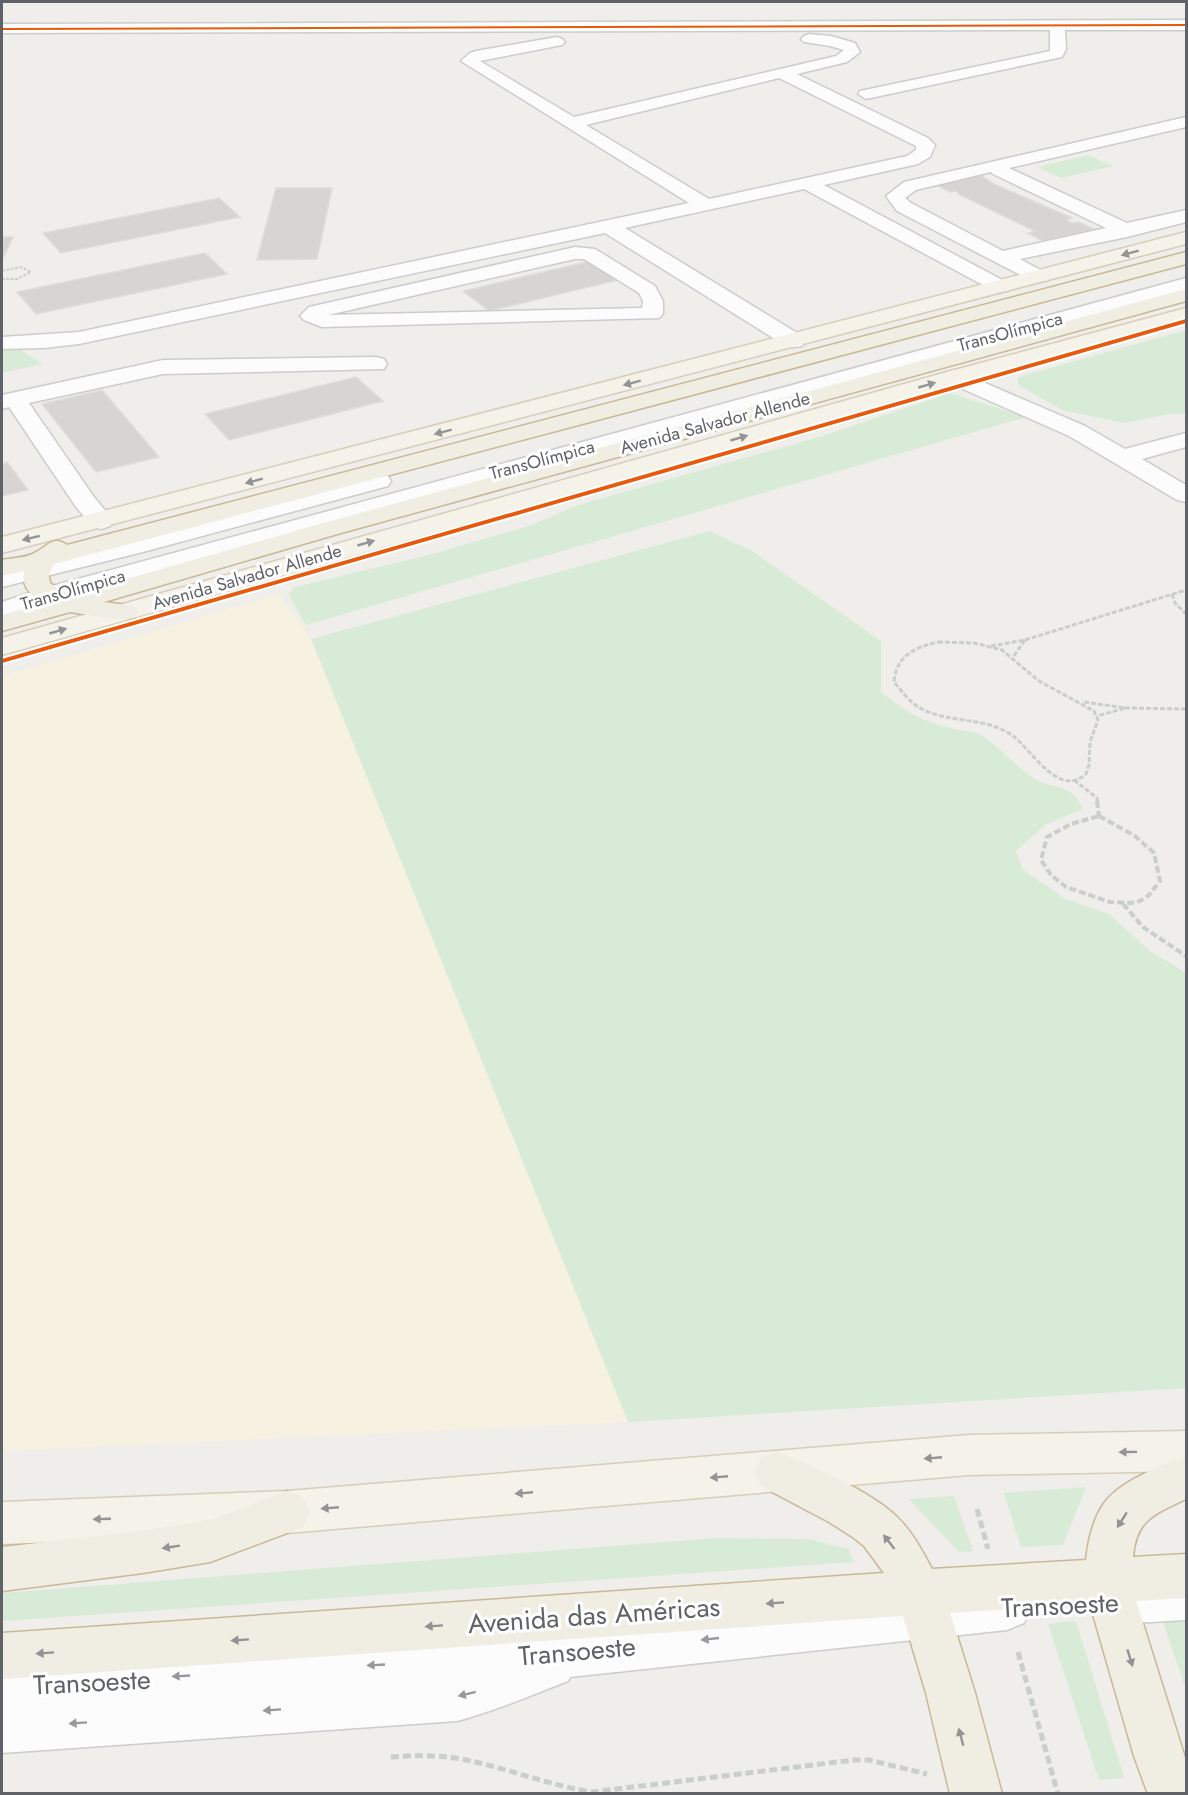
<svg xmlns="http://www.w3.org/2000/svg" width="1188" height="1795" font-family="Jost,sans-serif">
	<rect width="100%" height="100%" fill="#efeeea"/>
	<!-- green -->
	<g fill="#d8ebd6">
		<polygon points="1088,155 1113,166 1061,178 1037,167"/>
		<polygon points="1186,330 1186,414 1169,414 1124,423 1062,410 1018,385 1018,377"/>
		<polygon points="16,347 42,364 2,373 2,348"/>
		<polygon points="950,393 1026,417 306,625 288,594 295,587 429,555 529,526 578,505 823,436"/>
		<path d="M710,531l42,20 129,90v51c21,17 42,30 69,36 10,3 22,2 31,7 20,12 35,33 54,44 19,11 38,4 48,30l-38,16 -29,26 7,19 43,29 43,15 41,37 36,22v415l-558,34 -317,-783z"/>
		<polygon points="1086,1487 1063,1545 1021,1547 1004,1493"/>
		<polygon points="954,1496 973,1551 959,1552 909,1499"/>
		<polygon points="717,1538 808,1539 848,1549 854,1562 2,1621 2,1593"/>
		<polygon points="1186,1612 1186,1689 1163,1622 1166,1615"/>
		<polygon points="1076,1621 1124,1778 1099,1780 1048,1624"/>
	</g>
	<!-- sand -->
	<polygon fill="#f6f1e1" points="279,594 311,639 628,1422 2,1451 2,676"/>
	<!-- building -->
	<g fill="#d6d5d3" stroke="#deddd9" stroke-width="1.5">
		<polygon points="976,172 994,184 1072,218 1066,220 1072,223 1079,222 1094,229 1043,241 1028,233 1035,231 958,194 957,191 950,192 930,182"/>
		<polygon points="276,188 332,188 317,259 257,260"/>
		<polygon points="219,198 240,217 61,253 43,233"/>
		<polygon points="2,237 13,237 3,258 2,258"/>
		<polygon points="205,253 227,274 36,314 17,292"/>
		<polygon points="590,261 618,280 489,311 463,291"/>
		<polygon points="356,377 383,401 229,440 205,414"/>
		<polygon points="102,390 159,457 96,472 42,404"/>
		<polygon points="7,462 28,490 2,496 2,464"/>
	</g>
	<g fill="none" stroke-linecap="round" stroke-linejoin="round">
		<!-- minor casing -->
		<g stroke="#cbcccc" stroke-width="3">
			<g id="minor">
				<polygon points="1186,20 1186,30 1065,30 1066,49 1062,57 866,99 858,94 860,91 1050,51 1050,30 2,33 2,24"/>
				<path d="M809,34l22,2 24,7 5,9 -13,10 -50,12 131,64 7,7 -5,12 -12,7 -94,21 184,98 3,4 -3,4h-14l-190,-102 -179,39 177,108 3,5 -3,5 -8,1 -8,-1 -181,-113 -526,111 -35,4 -42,1v-12l77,-5 610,-129 -228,-142 9,-8 6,-2 81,-14 5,2 3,3 -3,3 -82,16 94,56 262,-61 8,-6 -14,-4 -26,-4 -3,-3 3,-3zM779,78l137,68v4l-9,6 -198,43 -123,-74z"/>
				<path d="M1186,117v10l-177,41 118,55 59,-13v12l-59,15 -107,22 26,14 3,4 -3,4h-14l-135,-70 -11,-15 18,-14zM991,172l2,2 113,54 -103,23 -92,-48 -6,-5 11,-8z"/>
				<path d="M575,247l20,2 60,37 8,15v13l-4,4 -337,9 -18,-7 -4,-4 9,-9zM575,259h9l55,34 4,8 -1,7 -314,7z"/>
				<polygon points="1186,278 1186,290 59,601 2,619 2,602 41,589"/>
				<polygon points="376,357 384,359 387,364 384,369 163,374 29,403 94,497 114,521 110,526 101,529 92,526 76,507 9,407 2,409 2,395 163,360"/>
				<polygon points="955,370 1085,426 1125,449 1186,433 1186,447 1142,459 1186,485 1186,502 1177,500 1069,436 947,382 944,377 947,372"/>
				<polygon points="379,474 388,476 391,481 388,486 143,552 2,587 2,571 127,541"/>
				<polygon points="1186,1576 1186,1620 1116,1624 1099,1618 1092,1602 1099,1586 1116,1580"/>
				<path d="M1007,1584l17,7 7,16 -7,16 -17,7 -437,47 -2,4c-36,14 -73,30 -111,40l-455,32v-90l579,-33z"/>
			</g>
		</g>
		<!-- major casing -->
		<g stroke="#d7ceb8" stroke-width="3">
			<g id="major">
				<polygon points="1186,232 1186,244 2,553 2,537"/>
				<polygon points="1186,308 1186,320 2,655 2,638 947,372"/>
				<polygon points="1186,1431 1186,1471 969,1475 287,1533 2,1544 2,1502 287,1491 969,1435"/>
			</g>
		</g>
		<!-- highway casing -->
		<g stroke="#c8b996" stroke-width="3">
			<g id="highway">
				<path d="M1186,252v12l-1132,300 -5,10 1,9 20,12 253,-72 863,-234v12l-845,232 -237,69 30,4 4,6 -4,6 -19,1 -45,-7 -68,19v-16l41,-12c-12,-7 -22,-17 -19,-32l-22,5v-16c10,-2 26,-2 34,-8 12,-6 17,-17 31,-7z"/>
				<path d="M777,1452c34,13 93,39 119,64 15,14 26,34 36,53l154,-9c2,-19 7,-42 19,-58 15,-20 57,-38 81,-45v42c-31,15 -50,20 -53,58l53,-3v44l-50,3 50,160v33h-38l-14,-38 -44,-152 -140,9 25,80 27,101h-52l-24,-101 -23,-77 -901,63v-46l882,-60 -20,-27 -10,-8 -25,-16 -68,-36 -6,-14 6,-14z"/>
				<polygon points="287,1491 303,1497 310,1512 303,1527 210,1562 143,1573 2,1591 2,1547 143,1531 210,1520"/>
			</g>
		</g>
		<!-- path-far3 -->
		<polyline stroke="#cacfcc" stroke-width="2" stroke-dasharray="3 1.5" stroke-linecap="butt" points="2,271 21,267 31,272 17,279 2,279"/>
		<!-- path-far2 -->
		<g stroke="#cacfcc" stroke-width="3" stroke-dasharray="5 2" stroke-linecap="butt">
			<polyline points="1172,594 1175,603 1186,614"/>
			<polyline points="1025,640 1186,590"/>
			<path d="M938,642l36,1 28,7 37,31 55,30 4,9 -8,22 -1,23 -3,9c-27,25 -55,-25 -73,-38 -27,-20 -64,-12 -93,-28 -11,-6 -18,-17 -26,-26 2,-26 21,-35 44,-40z"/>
			<polyline points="991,646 1025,640 1013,657"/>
			<polyline points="1084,702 1125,708 1097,716"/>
			<polyline points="1125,708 1186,709"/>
			<polyline points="1074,780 1097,798 1098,803"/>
		</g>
		<!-- path-far1 -->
		<g stroke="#cacfcc" stroke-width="4" stroke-dasharray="7 3" stroke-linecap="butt">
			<polyline points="1097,801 1099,816"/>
			<polygon points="1099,816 1135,836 1154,853 1160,881 1149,895 1140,901 1131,903 1110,902 1066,887 1051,875 1041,860 1047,837 1071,824"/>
			<polyline points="1123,904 1143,927 1186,956"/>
		</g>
		<!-- path -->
		<g stroke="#cacfcc" stroke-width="5" stroke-dasharray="8 4" stroke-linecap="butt">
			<polyline points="977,1509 988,1549"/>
			<polyline points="1018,1652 1058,1794"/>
			<path d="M391,1757c23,-2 47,-2 70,2 44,8 86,26 131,33l262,-32h15l58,14"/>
		</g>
		<!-- minor -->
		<use href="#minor" fill="#fdfcfc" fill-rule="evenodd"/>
		<!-- major -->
		<use href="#major" fill="#f4f2e9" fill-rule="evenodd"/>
		<!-- highway -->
		<use href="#highway" fill="#f0ede3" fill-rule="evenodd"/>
		<!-- cycleway casing -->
		<g stroke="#fff" stroke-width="4">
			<g id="cycleway">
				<polygon points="1186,24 1186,26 2,30 2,28"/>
				<polygon points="1186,319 1186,323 2,663 2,659"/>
			</g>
		</g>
		<!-- cycleway -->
		<use href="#cycleway" fill="#e8590c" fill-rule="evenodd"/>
	</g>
	<!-- one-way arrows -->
	<defs><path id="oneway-solid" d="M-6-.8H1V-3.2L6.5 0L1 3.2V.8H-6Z" transform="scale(1.5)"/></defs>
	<g fill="#939595">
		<use href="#oneway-solid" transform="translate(1130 253) rotate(165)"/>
		<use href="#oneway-solid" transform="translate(632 383) rotate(165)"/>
		<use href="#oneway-solid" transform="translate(927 385) rotate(-16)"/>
		<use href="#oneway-solid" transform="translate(443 432) rotate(165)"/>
		<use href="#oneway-solid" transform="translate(739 438) rotate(-16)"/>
		<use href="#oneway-solid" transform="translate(254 481) rotate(165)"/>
		<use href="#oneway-solid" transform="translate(31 538) rotate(166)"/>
		<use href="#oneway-solid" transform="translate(366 543) rotate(-16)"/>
		<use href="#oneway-solid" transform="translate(58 631) rotate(-16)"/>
		<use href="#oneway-solid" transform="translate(1128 1452) rotate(179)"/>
		<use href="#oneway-solid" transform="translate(933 1458) rotate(175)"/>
		<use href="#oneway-solid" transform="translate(719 1477) rotate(175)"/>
		<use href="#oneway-solid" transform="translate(524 1493) rotate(175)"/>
		<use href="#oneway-solid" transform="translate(330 1508) rotate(175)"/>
		<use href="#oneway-solid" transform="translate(102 1519) rotate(178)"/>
	</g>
	<g fill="#929393">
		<use href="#oneway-solid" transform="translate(1122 1520) rotate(122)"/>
		<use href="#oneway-solid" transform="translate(889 1542) rotate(-128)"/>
		<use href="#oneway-solid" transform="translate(171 1547) rotate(171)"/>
		<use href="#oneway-solid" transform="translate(775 1603) rotate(176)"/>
		<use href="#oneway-solid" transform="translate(434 1626) rotate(176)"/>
		<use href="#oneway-solid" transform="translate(240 1640) rotate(176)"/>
		<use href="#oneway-solid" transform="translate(45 1653) rotate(176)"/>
		<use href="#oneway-solid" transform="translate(1130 1658) rotate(73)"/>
		<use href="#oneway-solid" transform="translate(961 1737) rotate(-105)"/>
	</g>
	<g fill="#96999c">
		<use href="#oneway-solid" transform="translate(710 1639) rotate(174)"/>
		<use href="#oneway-solid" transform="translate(376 1665) rotate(177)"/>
		<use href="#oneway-solid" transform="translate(181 1676) rotate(177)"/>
		<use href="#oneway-solid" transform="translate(467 1694) rotate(166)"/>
		<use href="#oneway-solid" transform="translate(272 1710) rotate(176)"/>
		<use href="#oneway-solid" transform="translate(78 1723) rotate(176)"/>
	</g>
	<g text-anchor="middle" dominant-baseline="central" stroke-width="6" stroke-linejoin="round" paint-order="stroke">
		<!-- far-street labels -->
		<g font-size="18" fill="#5f6368" stroke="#fff">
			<text transform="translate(1010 332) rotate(-15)">TransOlímpica</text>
			<text transform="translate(715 423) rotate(-15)">Avenida Salvador Allende</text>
			<text transform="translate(542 460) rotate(-15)">TransOlímpica</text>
			<text transform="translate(247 577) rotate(-16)">Avenida Salvador Allende</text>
			<text transform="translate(73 590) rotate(-16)">TransOlímpica</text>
		</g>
		<!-- near-street labels -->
		<g font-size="27" fill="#5f6368" stroke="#fff">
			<text transform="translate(1060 1605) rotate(-3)">Transoeste</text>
			<text transform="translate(594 1615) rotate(-4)">Avenida das Américas</text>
			<text transform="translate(577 1651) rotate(-5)">Transoeste</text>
			<text transform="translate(92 1682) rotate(-3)">Transoeste</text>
		</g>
	</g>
	<!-- border -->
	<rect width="1188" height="1795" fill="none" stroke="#5f6368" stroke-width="6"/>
</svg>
